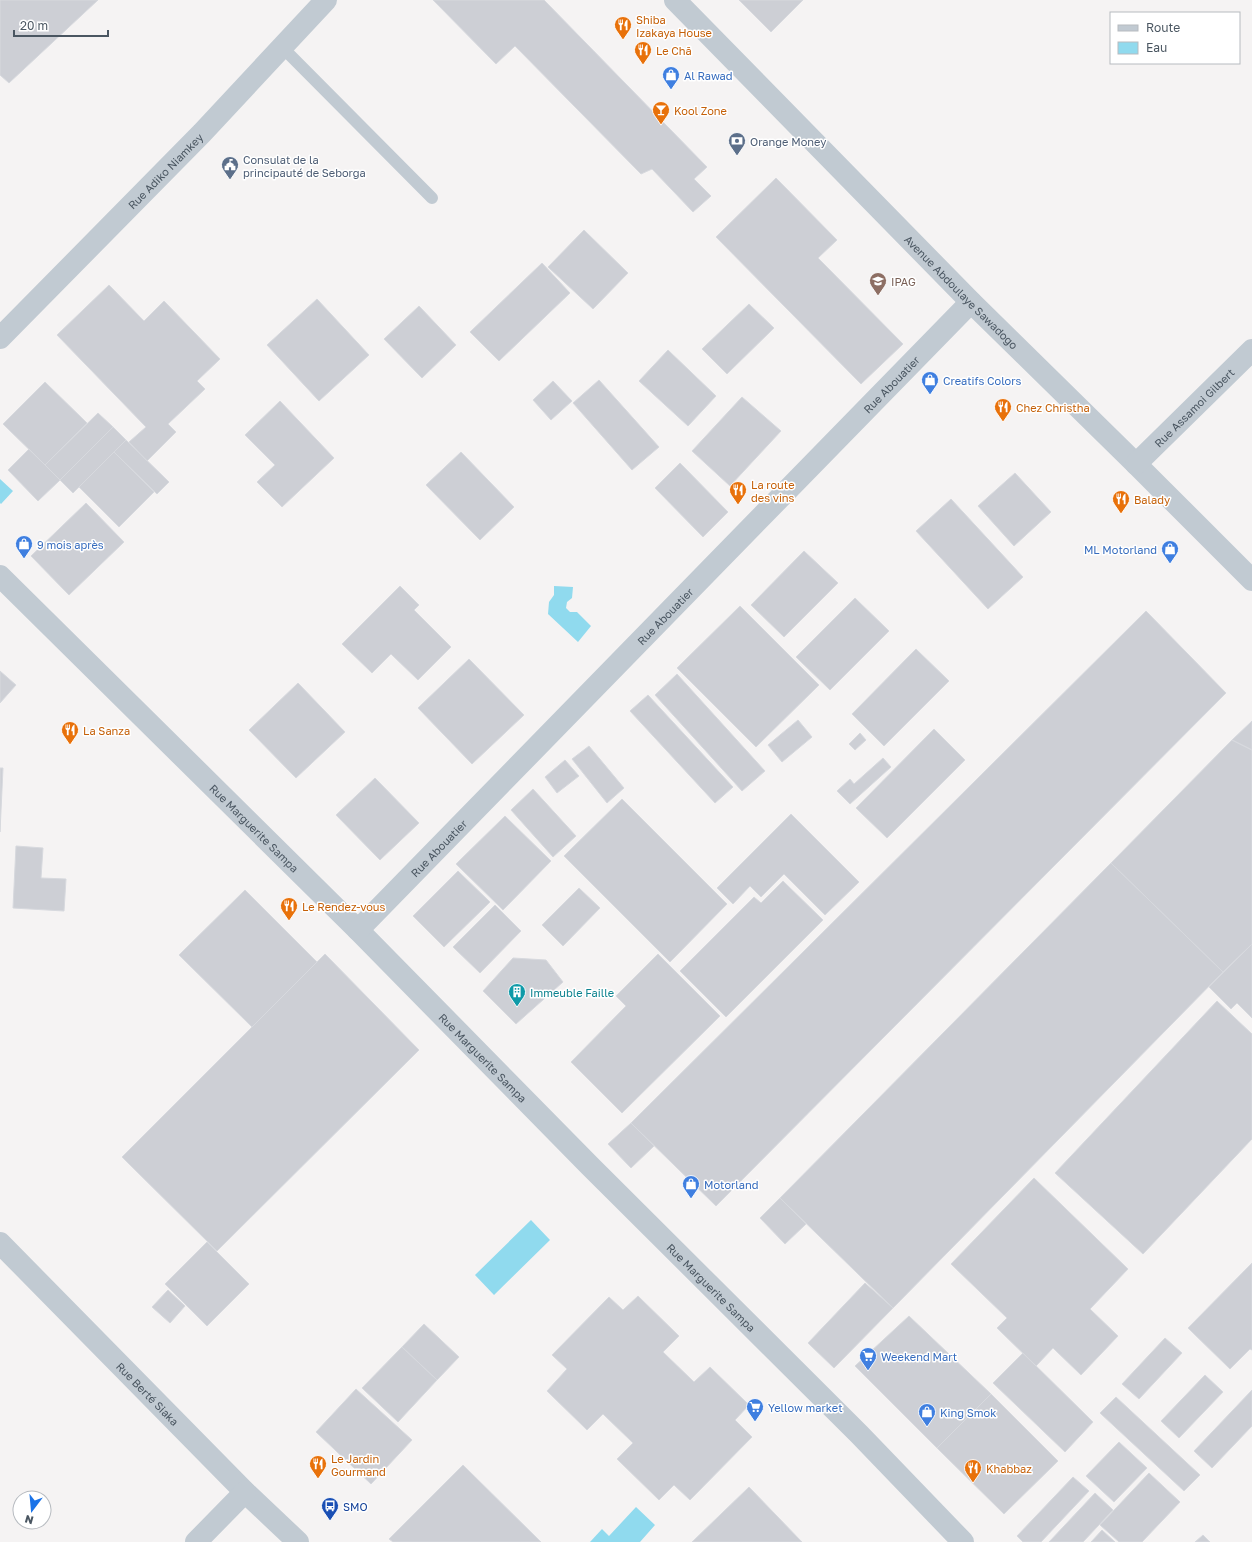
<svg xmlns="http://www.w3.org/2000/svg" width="1252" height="1542" viewBox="0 0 1252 1542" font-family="'Golos Text',sans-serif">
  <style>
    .water { fill: #90daee }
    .building { fill: #cdcfd5; stroke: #d7d9de }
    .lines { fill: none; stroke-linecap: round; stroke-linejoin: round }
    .service { stroke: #c1cad2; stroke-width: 12 }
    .minor { stroke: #c1cad2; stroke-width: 22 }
    .labels { text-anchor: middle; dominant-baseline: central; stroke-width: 3; stroke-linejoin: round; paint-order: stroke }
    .food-label { font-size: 11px; fill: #c56008; stroke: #fff; text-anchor: start }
    .shop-label { font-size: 11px; fill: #366cbe; stroke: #fff; text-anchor: start }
    .service-label { font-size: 11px; fill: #4e5e75; stroke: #fff; text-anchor: start }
    .street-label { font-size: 11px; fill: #4a5661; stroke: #fff }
    .education-label { font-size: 11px; fill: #785e54; stroke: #fff; text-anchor: start }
    .culture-label { font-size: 11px; fill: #0d838f; stroke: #fff; text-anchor: start }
    .transit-label { font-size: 11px; fill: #164399; stroke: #fff; text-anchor: start }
  </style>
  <rect width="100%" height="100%" fill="#f5f3f3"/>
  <!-- water -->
  <path class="water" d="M 0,479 L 13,491 L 1,504 L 0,503 Z
    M 554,586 L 573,587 L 572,598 L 567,602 L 566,608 L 570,612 L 577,612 L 591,626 L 578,642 L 548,614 L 549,602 L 554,595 Z
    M 531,1220 L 550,1240 L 494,1295 L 475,1275 Z
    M 636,1507 L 655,1525 L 640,1542 L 590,1542 L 602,1529 L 609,1536 Z"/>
  <!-- building -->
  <path class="building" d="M 0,0 L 98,0 L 9,83 L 0,75 Z
    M 433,0 L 544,0 L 707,167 L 694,179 L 711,196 L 693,212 L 652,169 L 641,174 L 515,46 L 496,64 Z
    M 739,0 L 803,0 L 771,32 Z
    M 776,178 L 837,240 L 818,258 L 903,344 L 861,384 L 716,237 Z
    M 584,230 L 628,273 L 593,309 L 548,267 Z
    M 542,263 L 570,293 L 499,361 L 470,332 Z
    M 109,285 L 144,321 L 164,301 L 220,359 L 197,381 L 205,389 L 168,424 L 176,432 L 147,461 L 129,442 L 146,427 L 57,335 Z
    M 317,299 L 369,355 L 319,401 L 267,345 Z
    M 749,304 L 774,328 L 727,374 L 702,349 Z
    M 419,306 L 456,345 L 422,378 L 384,339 Z
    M 668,350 L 716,396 L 688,426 L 639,381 Z
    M 599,380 L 659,447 L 632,470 L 573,403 Z
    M 553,381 L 572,401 L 551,420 L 533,400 Z
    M 45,382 L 87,423 L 45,465 L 3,424 Z
    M 742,397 L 781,431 L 730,486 L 692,451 Z
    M 280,401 L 334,458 L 282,507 L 257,482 L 275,465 L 245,435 Z
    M 98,413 L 113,427 L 60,480 L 45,465 Z
    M 113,427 L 126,440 L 73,493 L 60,480 Z
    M 126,440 L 169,482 L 157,494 L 114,452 Z
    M 29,449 L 60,480 L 38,501 L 8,470 Z
    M 114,452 L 154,492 L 119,527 L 79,487 Z
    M 461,452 L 514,507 L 480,540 L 426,485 Z
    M 680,463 L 728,512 L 703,537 L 655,488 Z
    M 1015,473 L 1051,512 L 1014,546 L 978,506 Z
    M 951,499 L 1023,577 L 988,609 L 916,531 Z
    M 86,503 L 124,542 L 69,595 L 31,556 Z
    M 804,551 L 838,583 L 784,637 L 751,605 Z
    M 400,586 L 419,605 L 414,610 L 451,647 L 418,680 L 391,654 L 372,673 L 342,644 Z
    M 855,598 L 889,631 L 830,690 L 796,657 Z
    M 740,606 L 819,685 L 756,747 L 677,668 Z
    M 1146,611 L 1226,693 L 716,1206 L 631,1123 Z
    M 916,649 L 949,681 L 884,746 L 852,714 Z
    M 469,659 L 524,715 L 472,764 L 418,708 Z
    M 0,671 L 16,685 L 0,703 Z
    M 677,674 L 765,771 L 742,791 L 655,695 Z
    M 298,683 L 345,732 L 296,778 L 249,730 Z
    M 648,695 L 733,787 L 715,803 L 630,711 Z
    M 798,720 L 812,737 L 782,762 L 768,745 Z
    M 1252,721 L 1252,750 L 1232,740 Z
    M 934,729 L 965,760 L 887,838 L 856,808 Z
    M 860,733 L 866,740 L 855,750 L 849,744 Z
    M 1232,740 L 1252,750 L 1252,944 L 1223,972 L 1111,863 Z
    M 589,746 L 624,788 L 607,803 L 572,759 Z
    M 883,758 L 891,767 L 850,804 L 837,791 L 850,779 L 854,784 Z
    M 565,760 L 579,776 L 557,793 L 545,777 Z
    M 0,768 L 3,768 L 0,832 Z
    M 375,778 L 419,823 L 380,860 L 336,815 Z
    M 533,789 L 576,836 L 553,857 L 511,810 Z
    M 622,799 L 727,904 L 670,962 L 564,856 Z
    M 791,814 L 859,882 L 825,915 L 784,874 L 761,897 L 750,886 L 733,904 L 717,888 Z
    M 505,816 L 551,861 L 503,910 L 456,864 Z
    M 16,846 L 43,848 L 41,878 L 66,879 L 64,911 L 13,908 Z
    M 1111,863 L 1223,972 L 893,1308 L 780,1198 Z
    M 458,871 L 490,902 L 444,947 L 413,916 Z
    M 783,881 L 823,920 L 726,1017 L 680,971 L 754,897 L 761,903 Z
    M 579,888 L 600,908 L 563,946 L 542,925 Z
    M 245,890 L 317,962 L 252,1027 L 179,955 Z
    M 495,905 L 521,931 L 480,973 L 453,947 Z
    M 1252,944 L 1252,1018 L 1237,1003 L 1231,1009 L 1209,987 Z
    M 325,954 L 419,1050 L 217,1251 L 122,1157 Z
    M 658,954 L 720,1016 L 622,1113 L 571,1062 L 626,1006 L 616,996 Z
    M 513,958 L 546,960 L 563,982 L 516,1024 L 483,991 Z
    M 1217,1001 L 1252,1034 L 1252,1139 L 1143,1254 L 1055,1173 Z
    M 631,1123 L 654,1146 L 631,1168 L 608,1144 Z
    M 1034,1178 L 1128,1269 L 1090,1309 L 1118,1336 L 1081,1375 L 1053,1348 L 1036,1366 L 997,1328 L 1007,1318 L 951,1264 Z
    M 780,1198 L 806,1224 L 785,1244 L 760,1218 Z
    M 207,1242 L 249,1284 L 207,1326 L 165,1284 Z
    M 1252,1263 L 1252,1350 L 1250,1349 L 1230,1369 L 1188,1328 Z
    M 865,1283 L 893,1308 L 834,1368 L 808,1343 Z
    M 168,1290 L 185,1306 L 170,1323 L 152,1307 Z
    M 638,1296 L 679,1336 L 663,1352 L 694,1382 L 710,1367 L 749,1405 L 735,1420 L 752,1437 L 690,1500 L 674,1485 L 659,1500 L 617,1459 L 633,1443 L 603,1414 L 587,1430 L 547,1391 L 567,1369 L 552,1355 L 609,1297 L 623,1310 Z
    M 909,1316 L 991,1394 L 937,1448 L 855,1366 Z
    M 424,1324 L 459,1357 L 437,1380 L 402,1347 Z
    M 1165,1338 L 1182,1353 L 1139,1399 L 1122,1384 Z
    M 402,1347 L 437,1380 L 398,1422 L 362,1388 Z
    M 1023,1353 L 1093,1422 L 1065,1452 L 993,1383 Z
    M 1205,1375 L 1223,1392 L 1179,1438 L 1161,1421 Z
    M 356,1389 L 412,1440 L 371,1484 L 316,1432 Z
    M 1252,1390 L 1252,1426 L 1212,1468 L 1194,1451 Z
    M 991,1394 L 1058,1461 L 1004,1514 L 937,1448 Z
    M 1116,1397 L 1200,1475 L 1184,1491 L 1100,1413 Z
    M 1119,1442 L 1147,1468 L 1114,1502 L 1086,1476 Z
    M 463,1465 L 541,1542 L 393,1542 L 389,1539 Z
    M 1149,1473 L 1180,1502 L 1142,1542 L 1119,1542 L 1100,1525 Z
    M 1073,1477 L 1089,1491 L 1041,1542 L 1023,1542 L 1017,1536 Z
    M 749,1487 L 802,1542 L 692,1542 Z
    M 1095,1493 L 1113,1510 L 1083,1542 L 1049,1542 Z
    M 1102,1530 L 1115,1542 L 1091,1542 Z
    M 1203,1535 L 1210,1542 L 1195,1542 Z"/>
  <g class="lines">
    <!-- service -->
    <path class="service" d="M 282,47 L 432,198"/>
    <!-- minor -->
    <g class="minor">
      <path id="s1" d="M 675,0 L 971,302 L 1136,464 L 1252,580"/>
      <path id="s2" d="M 0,338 L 202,133 L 326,0"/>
      <path id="s3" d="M 1136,464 L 1252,350"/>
      <path id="s4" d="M 0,576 L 358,930 L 590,1166 L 859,1434 L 963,1542"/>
      <path id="s5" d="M 358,930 L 971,302"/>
      <path id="s6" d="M 0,1243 L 245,1492 L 298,1542"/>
      <path d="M 196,1542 L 245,1492"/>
    </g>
  </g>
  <!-- icons -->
  <defs>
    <symbol id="restaurant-pin" viewBox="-11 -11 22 30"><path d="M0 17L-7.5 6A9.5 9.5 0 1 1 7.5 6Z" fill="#e8710a" stroke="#fff"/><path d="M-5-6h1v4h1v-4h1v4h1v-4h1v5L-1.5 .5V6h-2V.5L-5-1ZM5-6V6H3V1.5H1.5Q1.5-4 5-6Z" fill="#fff"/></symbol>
    <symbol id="shop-pin" viewBox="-11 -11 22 30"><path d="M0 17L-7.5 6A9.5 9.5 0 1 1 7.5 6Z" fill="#3f7fe0" stroke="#fff"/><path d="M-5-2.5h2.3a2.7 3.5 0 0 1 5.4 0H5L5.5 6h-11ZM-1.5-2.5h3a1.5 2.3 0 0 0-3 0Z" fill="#fff"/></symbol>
    <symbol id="bar-pin" viewBox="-11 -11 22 30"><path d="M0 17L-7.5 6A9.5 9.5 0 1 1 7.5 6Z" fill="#e8710a" stroke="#fff"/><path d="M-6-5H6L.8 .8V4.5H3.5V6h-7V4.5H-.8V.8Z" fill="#fff"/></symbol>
    <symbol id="bank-pin" viewBox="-11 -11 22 30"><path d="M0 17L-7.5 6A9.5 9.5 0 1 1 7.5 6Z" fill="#5c6f8a" stroke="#fff"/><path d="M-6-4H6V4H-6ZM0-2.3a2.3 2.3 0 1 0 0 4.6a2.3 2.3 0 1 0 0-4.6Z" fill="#fff"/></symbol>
    <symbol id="civic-pin" viewBox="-11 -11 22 30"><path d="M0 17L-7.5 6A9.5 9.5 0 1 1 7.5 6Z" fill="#5c6f8a" stroke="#fff"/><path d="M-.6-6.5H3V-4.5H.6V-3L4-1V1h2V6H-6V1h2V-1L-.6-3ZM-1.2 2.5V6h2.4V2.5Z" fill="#fff"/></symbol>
    <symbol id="university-pin" viewBox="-11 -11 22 30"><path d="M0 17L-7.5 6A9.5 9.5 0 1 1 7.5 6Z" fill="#8d6e63" stroke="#fff"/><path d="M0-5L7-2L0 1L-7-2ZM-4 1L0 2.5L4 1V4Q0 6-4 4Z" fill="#fff"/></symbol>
    <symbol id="building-pin" viewBox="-11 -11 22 30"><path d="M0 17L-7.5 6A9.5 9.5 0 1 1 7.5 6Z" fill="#0f9aa8" stroke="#fff"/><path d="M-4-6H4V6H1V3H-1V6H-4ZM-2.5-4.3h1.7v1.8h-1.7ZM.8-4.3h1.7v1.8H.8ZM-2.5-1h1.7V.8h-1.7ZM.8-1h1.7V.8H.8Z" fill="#fff"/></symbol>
    <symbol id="supermarket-pin" viewBox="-11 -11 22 30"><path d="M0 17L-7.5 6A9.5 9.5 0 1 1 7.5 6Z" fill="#3f7fe0" stroke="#fff"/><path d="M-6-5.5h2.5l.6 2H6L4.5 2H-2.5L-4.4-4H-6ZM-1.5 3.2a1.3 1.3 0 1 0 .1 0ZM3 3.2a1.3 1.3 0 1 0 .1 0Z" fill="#fff"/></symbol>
    <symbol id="bus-pin" viewBox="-11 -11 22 30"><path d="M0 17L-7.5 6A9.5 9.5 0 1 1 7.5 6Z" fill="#1a4fb4" stroke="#fff"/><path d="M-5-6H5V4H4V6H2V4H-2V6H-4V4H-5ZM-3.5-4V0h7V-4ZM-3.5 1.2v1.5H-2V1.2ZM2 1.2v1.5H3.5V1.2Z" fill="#fff"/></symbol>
  </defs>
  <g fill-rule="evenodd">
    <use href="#restaurant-pin" x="613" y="15" width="20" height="27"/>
    <use href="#restaurant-pin" x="633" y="40" width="20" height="27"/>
    <use href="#shop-pin" x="661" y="65" width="20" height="27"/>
    <use href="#bar-pin" x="651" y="100" width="20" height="27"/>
    <use href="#bank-pin" x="727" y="131" width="20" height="27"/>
    <use href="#civic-pin" x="220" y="155" width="20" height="27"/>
    <use href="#university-pin" x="868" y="271" width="20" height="27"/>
    <use href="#shop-pin" x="920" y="370" width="20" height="27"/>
    <use href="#restaurant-pin" x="993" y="397" width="20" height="27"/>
    <use href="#restaurant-pin" x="728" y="480" width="20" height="27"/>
    <use href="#restaurant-pin" x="1111" y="489" width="20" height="27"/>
    <use href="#shop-pin" x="14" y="534" width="20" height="27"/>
    <use href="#shop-pin" x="1160" y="539" width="20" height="27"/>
    <use href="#restaurant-pin" x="60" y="720" width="20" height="27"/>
    <use href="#restaurant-pin" x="279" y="896" width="20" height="27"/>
    <use href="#building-pin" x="507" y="982" width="20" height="27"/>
    <use href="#shop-pin" x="681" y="1174" width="20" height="27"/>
    <use href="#supermarket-pin" x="858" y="1346" width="20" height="27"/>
    <use href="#supermarket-pin" x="745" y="1397" width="20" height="27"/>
    <use href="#shop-pin" x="917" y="1402" width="20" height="27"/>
    <use href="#restaurant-pin" x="308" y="1454" width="20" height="27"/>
    <use href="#restaurant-pin" x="963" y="1458" width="20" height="27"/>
    <use href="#bus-pin" x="320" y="1496" width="20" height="27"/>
  </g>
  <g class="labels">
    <!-- food labels -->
    <g class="food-label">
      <text x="636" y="19">Shiba<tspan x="636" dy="13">Izakaya House</tspan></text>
      <text x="656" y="50">Le Chā</text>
      <text x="674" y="110">Kool Zone</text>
      <text x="1016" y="407">Chez Christha</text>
      <text x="751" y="484">La route<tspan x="751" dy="13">des vins</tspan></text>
      <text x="1134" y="499">Balady</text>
      <text x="83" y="730">La Sanza</text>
      <text x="302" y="906">Le Rendez-vous</text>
      <text x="331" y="1458">Le Jardin<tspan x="331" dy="13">Gourmand</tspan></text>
      <text x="986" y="1468">Khabbaz</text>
    </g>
    <!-- shop labels -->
    <g class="shop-label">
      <text x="684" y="75">Al Rawad</text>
      <text x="943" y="380">Creatifs Colors</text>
      <text x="37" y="544">9 mois après</text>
      <text x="1157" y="549" text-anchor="end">ML Motorland</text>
      <text x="704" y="1184">Motorland</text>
      <text x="881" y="1356">Weekend Mart</text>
      <text x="768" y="1407">Yellow market</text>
      <text x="940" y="1412">King Smok</text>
    </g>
    <!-- service labels -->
    <g class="service-label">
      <text x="750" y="141">Orange Money</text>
      <text x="243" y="159">Consulat de la<tspan x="243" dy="13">principauté de Seborga</tspan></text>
    </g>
    <!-- street labels -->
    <g class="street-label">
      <text stroke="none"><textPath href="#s2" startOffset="235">Rue Adiko Niamkey</textPath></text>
      <text stroke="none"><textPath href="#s1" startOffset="409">Avenue Abdoulaye Sawadogo</textPath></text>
      <text stroke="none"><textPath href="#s5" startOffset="763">Rue Abouatier</textPath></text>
      <text stroke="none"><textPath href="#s3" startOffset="81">Rue Assamoi Gilbert</textPath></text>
      <text stroke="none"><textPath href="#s5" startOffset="439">Rue Abouatier</textPath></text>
      <text stroke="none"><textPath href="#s4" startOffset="358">Rue Marguerite Sampa</textPath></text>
      <text stroke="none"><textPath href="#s5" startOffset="115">Rue Abouatier</textPath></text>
      <text stroke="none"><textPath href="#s4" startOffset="682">Rue Marguerite Sampa</textPath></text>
      <text stroke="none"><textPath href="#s4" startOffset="1006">Rue Marguerite Sampa</textPath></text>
      <text stroke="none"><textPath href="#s6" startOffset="211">Rue Berté Siaka</textPath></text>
    </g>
    <!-- education labels -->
    <g class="education-label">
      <text x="891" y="281">IPAG</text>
    </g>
    <!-- culture labels -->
    <g class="culture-label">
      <text x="530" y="992">Immeuble Faille</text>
    </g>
    <!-- transit labels -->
    <g class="transit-label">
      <text x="343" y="1506">SMO</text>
    </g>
  </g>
  <!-- legend -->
  <rect x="1110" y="12" width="130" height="52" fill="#ffffff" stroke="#b7bbc0"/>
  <rect x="1118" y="25" width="20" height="6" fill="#c1cad2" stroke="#b7bbc0"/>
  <text x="1146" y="32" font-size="12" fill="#4a5661">Route</text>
  <rect x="1118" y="42" width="20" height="12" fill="#90daee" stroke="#b7bbc0"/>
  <text x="1146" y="52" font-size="12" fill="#4a5661">Eau</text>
  <!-- north arrow -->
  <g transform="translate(32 1510) rotate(196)"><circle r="19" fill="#ffffff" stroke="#b7bbc0"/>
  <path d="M0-3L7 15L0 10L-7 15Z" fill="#1a73e8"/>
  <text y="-6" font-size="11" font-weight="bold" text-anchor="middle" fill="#4a5661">N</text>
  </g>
  <!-- scale -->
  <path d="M14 30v6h94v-6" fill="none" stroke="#4a5661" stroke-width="2"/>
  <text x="20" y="30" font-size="12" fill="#4a5661" stroke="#ffffff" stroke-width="3" paint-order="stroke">20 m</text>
</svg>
